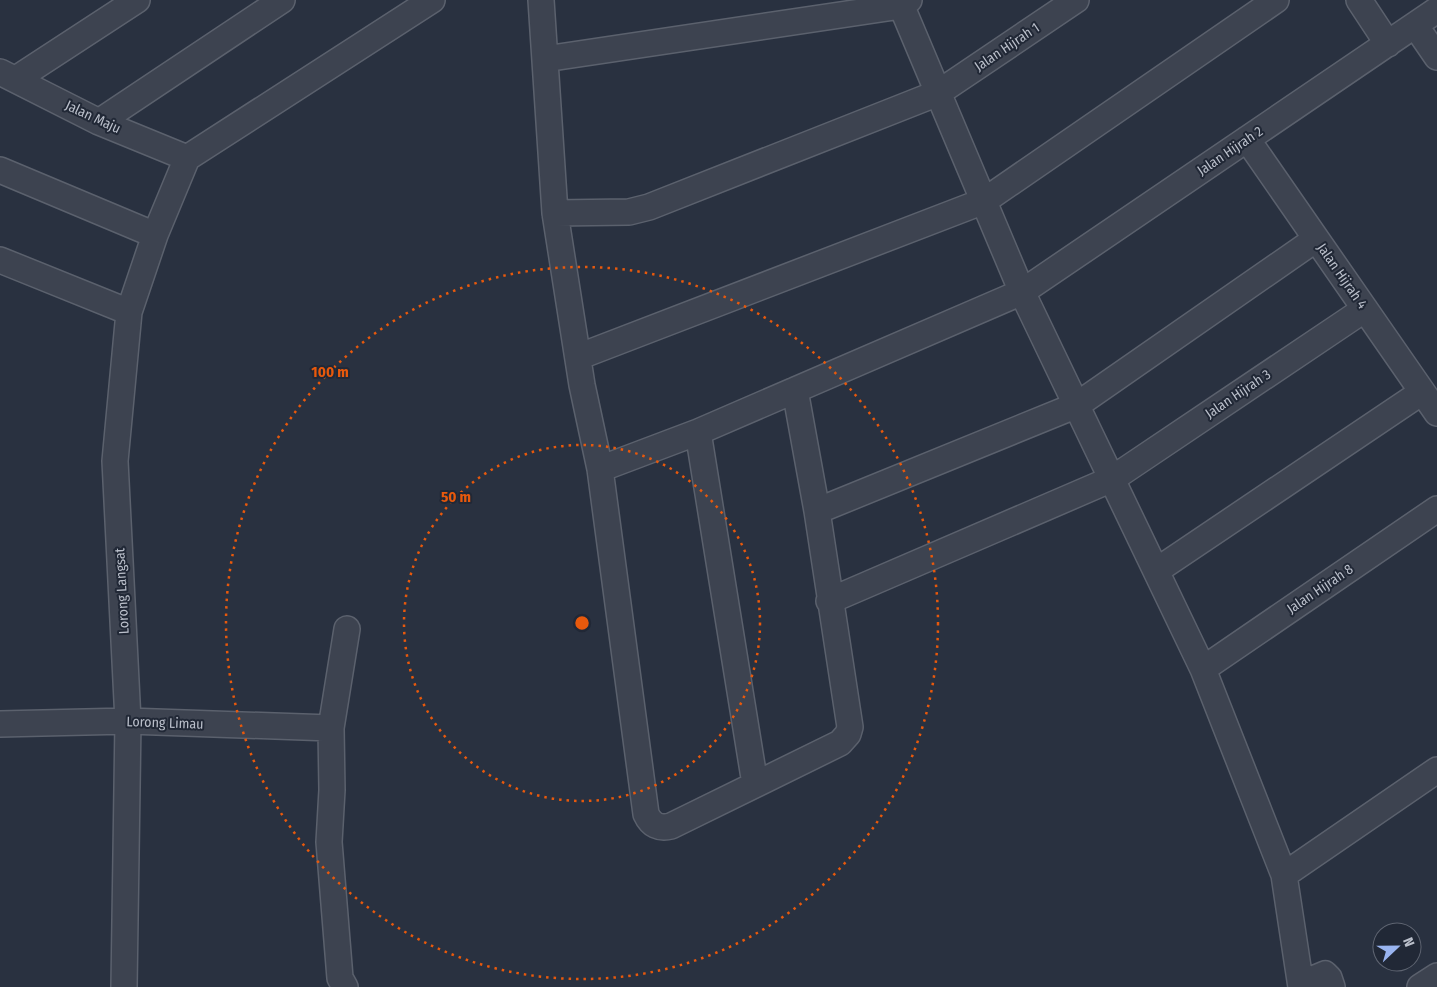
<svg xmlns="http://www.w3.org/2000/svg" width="1437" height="987" viewBox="0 0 1437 987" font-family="'Fira Sans Condensed',sans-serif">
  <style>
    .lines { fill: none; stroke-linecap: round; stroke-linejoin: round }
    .minor-casing { stroke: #5b616d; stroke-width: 28 }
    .minor { stroke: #3d4350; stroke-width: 25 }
    .ring { fill: none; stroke: #e8590c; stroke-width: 2.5; stroke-dasharray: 2.5 5 }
    .labels { text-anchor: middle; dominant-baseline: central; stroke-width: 4; stroke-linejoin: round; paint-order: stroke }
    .street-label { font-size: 14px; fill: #babfca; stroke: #212836 }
    .centre { fill: #e8590c; stroke: #212836; stroke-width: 2.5 }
    .ring-label { font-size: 15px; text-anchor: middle; font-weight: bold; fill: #e8590c; stroke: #212836; stroke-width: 4; stroke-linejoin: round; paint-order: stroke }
  </style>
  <rect width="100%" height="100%" fill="#293140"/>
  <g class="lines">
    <defs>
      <path id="minor" d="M 541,0 L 555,213 L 582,385 L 600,469 L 646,814 C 651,825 659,829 671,826 L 840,743 L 848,734 L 850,727 L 817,511 L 795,390
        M 899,0 L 1022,292 L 1203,669 L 1284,875 L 1301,987
        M 1359,0 L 1388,44
        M 1415,25 L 1437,57
        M 545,59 L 901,6 L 909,0
        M 0,72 L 99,122 L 187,158
        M 16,79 L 137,0
        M 99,122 L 282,0
        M 1247,139 L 1437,413
        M 0,170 L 155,235
        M 555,213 L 629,212 L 649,207 L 938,93 L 1076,0
        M 0,260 L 129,312
        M 578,357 L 984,201 L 1276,0
        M 698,432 L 755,784
        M 600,469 L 698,432 L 1022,292 L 1437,10
        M 817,511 L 1077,405 L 1316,239
        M 1156,571 L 1422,392
        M 829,601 L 1112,479 L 1365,309
        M 1203,669 L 1437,509
        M 0,724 L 128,721 L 331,728
        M 1284,875 L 1437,770
        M 1301,984 L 1325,974 L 1329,978 L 1332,987
        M 124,987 L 128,721 L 115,461 L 129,312 L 155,235 L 187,158 L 432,0
        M 345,987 L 340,978 L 329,842 L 332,790 L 331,728 L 347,629
        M 1420,987 L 1437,976"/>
    </defs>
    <!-- minor casing -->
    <use href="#minor" class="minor-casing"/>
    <!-- minor -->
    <use href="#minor" class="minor"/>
  </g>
  <!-- distance rings -->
  <g class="ring">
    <circle cx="582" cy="623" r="178"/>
    <circle cx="582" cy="623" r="356"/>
  </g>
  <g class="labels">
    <!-- street labels -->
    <g class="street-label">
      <text transform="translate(1007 47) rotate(-34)">Jalan Hijrah 1</text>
      <text transform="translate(93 117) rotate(25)">Jalan Maju</text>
      <text transform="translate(1230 151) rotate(-34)">Jalan Hijrah 2</text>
      <text transform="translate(1342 276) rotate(55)">Jalan Hijrah 4</text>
      <text transform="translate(1238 394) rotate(-34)">Jalan Hijrah 3</text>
      <text transform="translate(1320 589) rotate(-34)">Jalan Hijrah 8</text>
      <text transform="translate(122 591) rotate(-93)">Lorong Langsat</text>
      <text transform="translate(165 723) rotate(2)">Lorong Limau</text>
    </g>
  </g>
  <circle cx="582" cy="623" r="8" class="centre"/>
  <g class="ring-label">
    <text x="330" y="377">100 m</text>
    <text x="456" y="502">50 m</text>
  </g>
  <!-- north arrow -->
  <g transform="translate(1397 947) rotate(68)"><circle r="24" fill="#212836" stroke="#5e6471"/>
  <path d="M0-4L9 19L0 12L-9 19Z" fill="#99b4f0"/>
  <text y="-8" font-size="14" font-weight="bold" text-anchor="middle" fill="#babfca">N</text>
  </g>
</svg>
